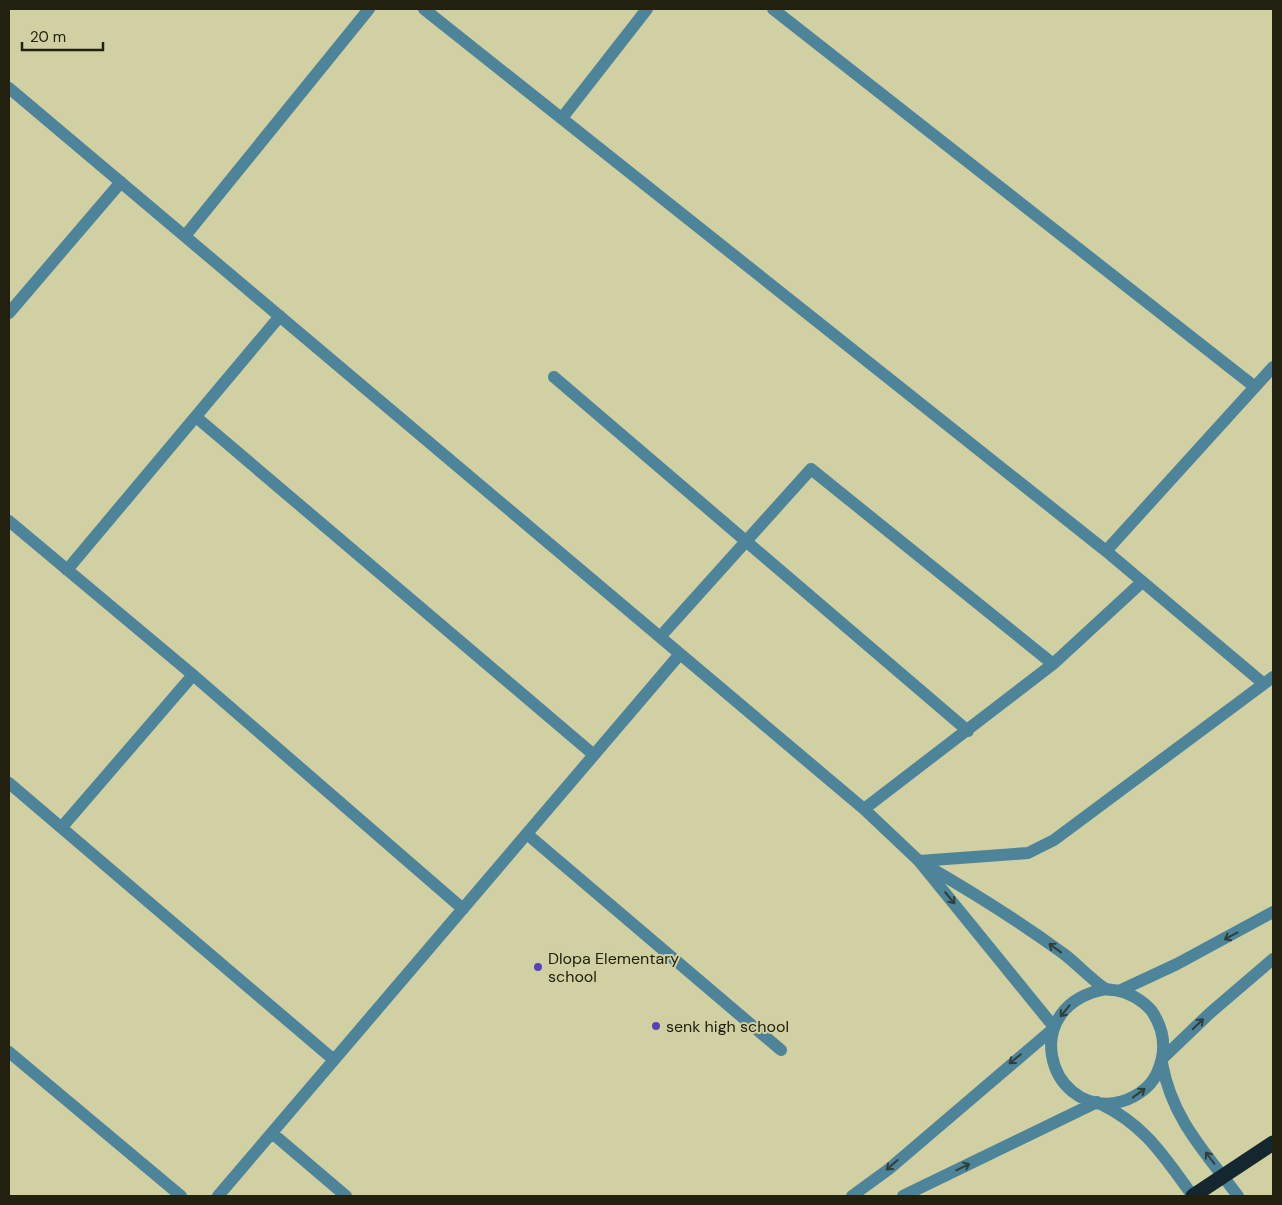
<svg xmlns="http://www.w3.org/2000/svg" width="1282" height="1205" viewBox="0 0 1282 1205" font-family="'DM Sans',sans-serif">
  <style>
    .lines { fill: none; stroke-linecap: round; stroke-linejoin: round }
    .minor { stroke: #4e8499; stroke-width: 12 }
    .highway { stroke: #14272f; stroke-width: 15 }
    .oneway { stroke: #2f3f39 }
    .poi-dot { fill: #5842ba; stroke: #d1d0a2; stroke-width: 2 }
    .labels { text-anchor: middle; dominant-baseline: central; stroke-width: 4; stroke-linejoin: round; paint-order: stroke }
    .poi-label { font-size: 16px; fill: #222110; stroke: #d1d0a2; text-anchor: start }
  </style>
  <rect width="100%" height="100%" fill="#d1d0a2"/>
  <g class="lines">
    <!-- minor -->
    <path class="minor" d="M 424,9 L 1106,551 L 1264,684
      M 773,9 L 1255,387
      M 9,88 L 864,809 L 919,861 L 1054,1027
      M 562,118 L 647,9
      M 185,236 L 369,9
      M 9,313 L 121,182
      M 554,377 L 968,731
      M 196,417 L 594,755
      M 9,521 L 193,675 L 463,909
      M 1106,551 L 1273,367
      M 67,570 L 280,316
      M 660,637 L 811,469 L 1053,664
      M 9,783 L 334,1060
      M 864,809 L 1053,664 L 1142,582
      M 62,827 L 193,675
      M 527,834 L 781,1050
      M 919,861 L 1028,853 L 1054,840 L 1273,677
      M 927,866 C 974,893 1020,922 1064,954 C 1078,965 1090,978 1104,988 C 1109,991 1114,989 1119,991 C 1130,993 1143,1001 1151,1010 C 1165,1030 1167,1051 1157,1073 C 1150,1089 1132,1100 1115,1103 C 1047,1113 1018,1005 1106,989
      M 1119,991 L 1177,964 L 1273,912
      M 9,1052 L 181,1196
      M 1163,1058 L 1210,1013 L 1273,959
      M 1162,1063 C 1172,1119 1205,1152 1238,1196
      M 1101,1104 C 1146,1126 1164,1157 1193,1196
      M 272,1133 L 346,1196
      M 218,1196 L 680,654
      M 852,1196 L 889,1169 L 1053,1029
      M 903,1196 L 1097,1102"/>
    <!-- highway -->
    <path class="highway" d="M 1193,1196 L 1273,1143"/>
  </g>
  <!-- one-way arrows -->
  <defs><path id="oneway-shaft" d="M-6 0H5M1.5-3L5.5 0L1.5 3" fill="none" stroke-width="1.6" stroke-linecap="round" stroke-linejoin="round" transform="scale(1.25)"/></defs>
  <g class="oneway">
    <use href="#oneway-shaft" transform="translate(950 898) rotate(50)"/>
    <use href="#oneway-shaft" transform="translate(1231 936) rotate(152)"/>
    <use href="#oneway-shaft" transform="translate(1055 948) rotate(-144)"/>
    <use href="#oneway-shaft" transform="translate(1065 1011) rotate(129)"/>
    <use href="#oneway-shaft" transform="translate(1198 1024) rotate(-44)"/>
    <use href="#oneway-shaft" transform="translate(1015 1059) rotate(141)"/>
    <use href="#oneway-shaft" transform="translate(1139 1093) rotate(-36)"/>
    <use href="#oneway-shaft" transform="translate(1210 1158) rotate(-127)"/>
    <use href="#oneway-shaft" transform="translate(892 1165) rotate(139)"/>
    <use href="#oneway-shaft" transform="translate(963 1167) rotate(-26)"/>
  </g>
  <!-- markers -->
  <g class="poi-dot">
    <circle cx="538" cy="967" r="5"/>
    <circle cx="656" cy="1026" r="5"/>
  </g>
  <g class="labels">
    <!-- poi labels -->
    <g class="poi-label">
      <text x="548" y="958">Dlopa Elementary<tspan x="548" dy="18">school</tspan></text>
      <text x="666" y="1026">senk high school</text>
    </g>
  </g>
  <!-- border -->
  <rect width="1282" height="1205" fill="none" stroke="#222110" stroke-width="20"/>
  <!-- scale -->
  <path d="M22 42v8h81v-8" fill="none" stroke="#222110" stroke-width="2.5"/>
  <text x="30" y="42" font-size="15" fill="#222110" stroke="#d1d0a2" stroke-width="4" paint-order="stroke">20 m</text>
</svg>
